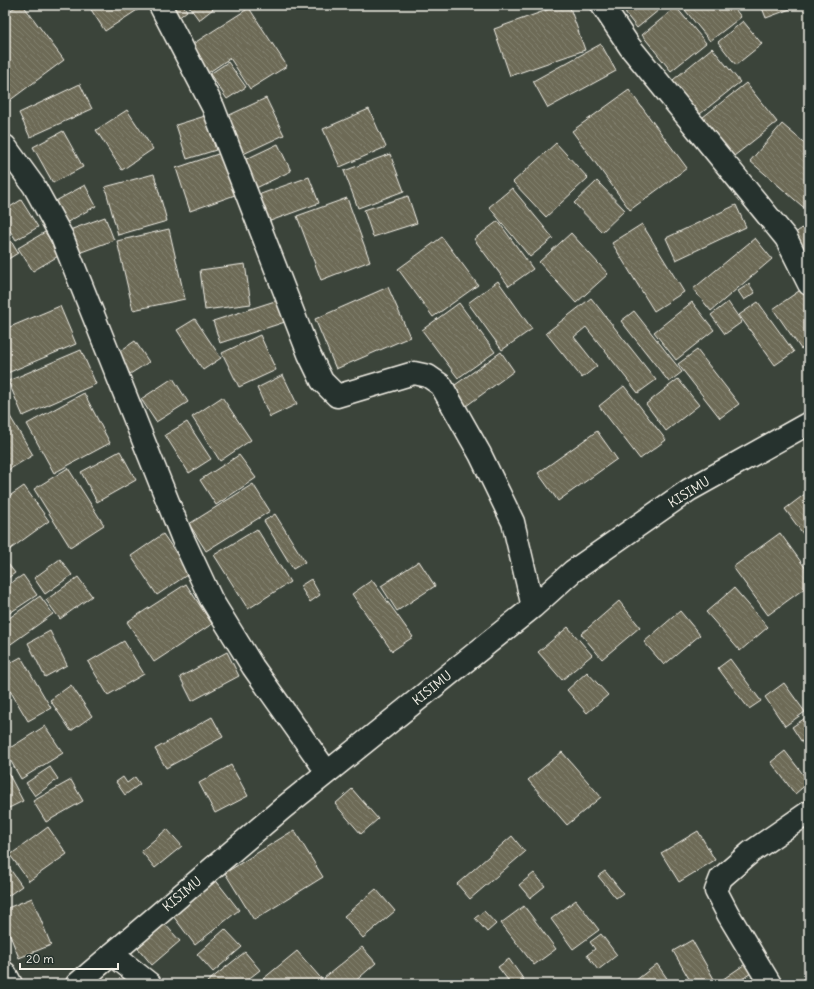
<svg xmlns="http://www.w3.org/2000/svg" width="814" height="989" viewBox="0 0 814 989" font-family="Delius,sans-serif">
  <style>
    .building { fill: url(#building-back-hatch); stroke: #f4f1e8 }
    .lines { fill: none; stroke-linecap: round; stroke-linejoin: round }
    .minor-casing { stroke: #f4f1e8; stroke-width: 25 }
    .minor { stroke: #26332d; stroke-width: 22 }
    .labels { text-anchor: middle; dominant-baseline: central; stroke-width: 3.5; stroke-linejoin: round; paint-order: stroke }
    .street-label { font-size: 13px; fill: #f4f1e8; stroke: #26332d }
  </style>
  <defs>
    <pattern id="building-back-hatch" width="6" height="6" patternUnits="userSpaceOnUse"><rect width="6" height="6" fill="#6d6b57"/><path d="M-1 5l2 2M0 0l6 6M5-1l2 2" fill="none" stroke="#82816f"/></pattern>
  </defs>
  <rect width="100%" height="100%" fill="#3b443a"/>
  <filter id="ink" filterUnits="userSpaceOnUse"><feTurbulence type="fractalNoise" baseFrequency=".025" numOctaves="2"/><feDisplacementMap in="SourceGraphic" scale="8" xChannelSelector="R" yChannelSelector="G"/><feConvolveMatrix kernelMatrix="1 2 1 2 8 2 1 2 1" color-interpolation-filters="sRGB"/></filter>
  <g filter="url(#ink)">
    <!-- building -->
    <path class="building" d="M 18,5 L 23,5 L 64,60 L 5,104 L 5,14 Z
      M 88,5 L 145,5 L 105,31 Z
      M 167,5 L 183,5 L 187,11 L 177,19 Z
      M 188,5 L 210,5 L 213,9 L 199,20 Z
      M 561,5 L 569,5 L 585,50 L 510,76 L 494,29 Z
      M 615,5 L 623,5 L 618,9 Z
      M 635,5 L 665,5 L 637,28 L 625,13 Z
      M 681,5 L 732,5 L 741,17 L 710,41 Z
      M 761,5 L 801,5 L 766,18 Z
      M 676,7 L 706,43 L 671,71 L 642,35 Z
      M 249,8 L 287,66 L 250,89 L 230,58 L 205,75 L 188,47 Z
      M 743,21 L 762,44 L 736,65 L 718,42 Z
      M 601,44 L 616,71 L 548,108 L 533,81 Z
      M 712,48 L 740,82 L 695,118 L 668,84 Z
      M 228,62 L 246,87 L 227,99 L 210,74 Z
      M 746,83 L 777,122 L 729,160 L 698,121 Z
      M 80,84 L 92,109 L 30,137 L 19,113 Z
      M 629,90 L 687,168 L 630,210 L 572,131 Z
      M 266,98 L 284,135 L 239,156 L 221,119 Z
      M 369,109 L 386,147 L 340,167 L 323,129 Z
      M 127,110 L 153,149 L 122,170 L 96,130 Z
      M 205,116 L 216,150 L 187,159 L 176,125 Z
      M 782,124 L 809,147 L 809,212 L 750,161 Z
      M 63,131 L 83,167 L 53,183 L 33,147 Z
      M 556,143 L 588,178 L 546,217 L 513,182 Z
      M 278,144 L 291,171 L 252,190 L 238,163 Z
      M 221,153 L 235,195 L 190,211 L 176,168 Z
      M 390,154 L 404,191 L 358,208 L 344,171 Z
      M 154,174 L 167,221 L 118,235 L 105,187 Z
      M 309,177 L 319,203 L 265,223 L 255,196 Z
      M 597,181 L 625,210 L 602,232 L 574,203 Z
      M 85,185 L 96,206 L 64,224 L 52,203 Z
      M 512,188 L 553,238 L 530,257 L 489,207 Z
      M 408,196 L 417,223 L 373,237 L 364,210 Z
      M 347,198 L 370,261 L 321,280 L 297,216 Z
      M 21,200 L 38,227 L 16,240 L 5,223 L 5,210 Z
      M 736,205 L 746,227 L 676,260 L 666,238 Z
      M 105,217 L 114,240 L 76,254 L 67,231 Z
      M 498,221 L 533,269 L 509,286 L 474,239 Z
      M 809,223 L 809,254 L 794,234 Z
      M 642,224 L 684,292 L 654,311 L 612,243 Z
      M 169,229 L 185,299 L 133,310 L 117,241 Z
      M 5,231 L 18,253 L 5,261 Z
      M 45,232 L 60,255 L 33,271 L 18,248 Z
      M 571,233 L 608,274 L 576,303 L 539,262 Z
      M 442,237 L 478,285 L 433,317 L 398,269 Z
      M 755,238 L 772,259 L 711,311 L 693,289 Z
      M 245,264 L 251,304 L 205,310 L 200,270 Z
      M 498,281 L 532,329 L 502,350 L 468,303 Z
      M 749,284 L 755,293 L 744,300 L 738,291 Z
      M 809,284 L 809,344 L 801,349 L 773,309 Z
      M 388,287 L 410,337 L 336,369 L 315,319 Z
      M 591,298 L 656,380 L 638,393 L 586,327 L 574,337 L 597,366 L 582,378 L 546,333 Z
      M 278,300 L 285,322 L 220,343 L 213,321 Z
      M 692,302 L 714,330 L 676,360 L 654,332 Z
      M 728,302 L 742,322 L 725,334 L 711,315 Z
      M 758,302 L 794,352 L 775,365 L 739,315 Z
      M 459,303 L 495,352 L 458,378 L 422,330 Z
      M 60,306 L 76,344 L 5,374 L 5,329 Z
      M 634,311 L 682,372 L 669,382 L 621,321 Z
      M 195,319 L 221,358 L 203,370 L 177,330 Z
      M 260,335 L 276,370 L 239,387 L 222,353 Z
      M 135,341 L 149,362 L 130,374 L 117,353 Z
      M 81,350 L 96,384 L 23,416 L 8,381 Z
      M 697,350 L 739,404 L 720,418 L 678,364 Z
      M 501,352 L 514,371 L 462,409 L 448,390 Z
      M 283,375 L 297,404 L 270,417 L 257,388 Z
      M 173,378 L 188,402 L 156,422 L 141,399 Z
      M 678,379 L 699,405 L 666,431 L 646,404 Z
      M 624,386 L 666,440 L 640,459 L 599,406 Z
      M 84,393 L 110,443 L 54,473 L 27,424 Z
      M 222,397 L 251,440 L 220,461 L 192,417 Z
      M 5,408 L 33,455 L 5,472 Z
      M 187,422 L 211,459 L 189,473 L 165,435 Z
      M 597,431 L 617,459 L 558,501 L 538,473 Z
      M 120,451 L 136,480 L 97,502 L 81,472 Z
      M 239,455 L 256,478 L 216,505 L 200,480 Z
      M 68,468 L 104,525 L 70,547 L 34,489 Z
      M 253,484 L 270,511 L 206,551 L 189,524 Z
      M 24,486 L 49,521 L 5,553 L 5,499 Z
      M 809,491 L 809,542 L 785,509 Z
      M 275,514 L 305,562 L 293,569 L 264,521 Z
      M 257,529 L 290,582 L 248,609 L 214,555 Z
      M 780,533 L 809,573 L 809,585 L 768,615 L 733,567 Z
      M 163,534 L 190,573 L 157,595 L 131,556 Z
      M 60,559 L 72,575 L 45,594 L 34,578 Z
      M 5,560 L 15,573 L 5,580 Z
      M 419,561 L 435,586 L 397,611 L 381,586 Z
      M 23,575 L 37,595 L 5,616 L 5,587 Z
      M 78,577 L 92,596 L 60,619 L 46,600 Z
      M 311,579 L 320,595 L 310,602 L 300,586 Z
      M 372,580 L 413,637 L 392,651 L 352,594 Z
      M 186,584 L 212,624 L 154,662 L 127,622 Z
      M 734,588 L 768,627 L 740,651 L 706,612 Z
      M 40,596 L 53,614 L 8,646 L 5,642 L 5,621 Z
      M 619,601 L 640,627 L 602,659 L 581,634 Z
      M 680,611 L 700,635 L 664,665 L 644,642 Z
      M 568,627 L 592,655 L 562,680 L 538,652 Z
      M 50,631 L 67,665 L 45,677 L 28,643 Z
      M 124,641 L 144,674 L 108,695 L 88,662 Z
      M 227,652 L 239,676 L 192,701 L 180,677 Z
      M 21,657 L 51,708 L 28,721 L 5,682 L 5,666 Z
      M 730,659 L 761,701 L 749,709 L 718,668 Z
      M 587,672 L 608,695 L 587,713 L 567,690 Z
      M 784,683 L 805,712 L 785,726 L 765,697 Z
      M 71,685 L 92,716 L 71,731 L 50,700 Z
      M 808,716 L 809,718 L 809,753 L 792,727 Z
      M 212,717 L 223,737 L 166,768 L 155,749 Z
      M 45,726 L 63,753 L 21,779 L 5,751 Z
      M 785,751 L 809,782 L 795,794 L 771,762 Z
      M 562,752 L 601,797 L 567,825 L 528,780 Z
      M 231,765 L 248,796 L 215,813 L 199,783 Z
      M 5,767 L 23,801 L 5,810 Z
      M 50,767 L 58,779 L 35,796 L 26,783 Z
      M 123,777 L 127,783 L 135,777 L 140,784 L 125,795 L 116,782 Z
      M 71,780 L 83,801 L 46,822 L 33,801 Z
      M 352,789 L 378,819 L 361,834 L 335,804 Z
      M 48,827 L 67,854 L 29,881 L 10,855 Z
      M 167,829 L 182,846 L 155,868 L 141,851 Z
      M 294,830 L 323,877 L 254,920 L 225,873 Z
      M 698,831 L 715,860 L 679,882 L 661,853 Z
      M 5,836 L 10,842 L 5,846 Z
      M 512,836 L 525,852 L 470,899 L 457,884 Z
      M 5,862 L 22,886 L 5,898 Z
      M 605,871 L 623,893 L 616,898 L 598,876 Z
      M 534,873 L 545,886 L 530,898 L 519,885 Z
      M 214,878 L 239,910 L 195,945 L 170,912 Z
      M 376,889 L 395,911 L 363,938 L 344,916 Z
      M 32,898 L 51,945 L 19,958 L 5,923 L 5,909 Z
      M 576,900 L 599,930 L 573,949 L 551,919 Z
      M 524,906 L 556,949 L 534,965 L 501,923 Z
      M 484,911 L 496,924 L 487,932 L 475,918 Z
      M 164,923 L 180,941 L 152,965 L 137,947 Z
      M 225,929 L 242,947 L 213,972 L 197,954 Z
      M 601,934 L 617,955 L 598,970 L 587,955 L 595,949 L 590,942 Z
      M 692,940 L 714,979 L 706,984 L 692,984 L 673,951 Z
      M 362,947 L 376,963 L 352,984 L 329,984 L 324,978 Z
      M 297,951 L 326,984 L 267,984 L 263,979 Z
      M 245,952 L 260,970 L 242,984 L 208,984 L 207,982 Z
      M 509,959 L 524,980 L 518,984 L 511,984 L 498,967 Z
      M 751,960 L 757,969 L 735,984 L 716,984 Z
      M 657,964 L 671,984 L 631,984 Z
      M 752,980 L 755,984 L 746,984 Z"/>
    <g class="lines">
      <defs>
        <path id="minor" d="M 160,5 L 213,107 L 309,354 L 322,381 L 337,396 L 414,373 L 428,376 L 441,385 L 480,454 L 513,522 L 533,607
          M 602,5 L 630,47 L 786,238 L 809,284
          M 5,146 L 34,186 L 62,237 L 182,537 L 211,599 L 253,667 L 327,772
          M 112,954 L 150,984
          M 5,973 L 11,984
          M 77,984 L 283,808 L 533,607 L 573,571 L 689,490 L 809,423
          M 770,984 L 728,914 L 716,891 L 721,878 L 751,852 L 809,812"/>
      </defs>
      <!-- minor casing -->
      <use href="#minor" class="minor-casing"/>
      <!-- minor -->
      <use href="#minor" class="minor"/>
    </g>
  </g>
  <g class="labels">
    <!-- street labels -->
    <g class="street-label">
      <text transform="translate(689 492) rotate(-32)">KISIMU</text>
      <text transform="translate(432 688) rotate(-39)">KISIMU</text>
      <text transform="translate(182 894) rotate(-40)">KISIMU</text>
    </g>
  </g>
  <!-- margin -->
  <rect width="814" height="989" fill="none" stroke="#26332d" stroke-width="20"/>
  <rect x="10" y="10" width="794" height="969" fill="none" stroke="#f4f1e8" stroke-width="1.5" filter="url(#ink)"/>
  <!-- scale -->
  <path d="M20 963v6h98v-6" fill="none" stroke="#f4f1e8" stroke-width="2"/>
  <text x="26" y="963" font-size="12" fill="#f4f1e8" stroke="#26332d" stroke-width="3" paint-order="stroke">20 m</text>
</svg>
